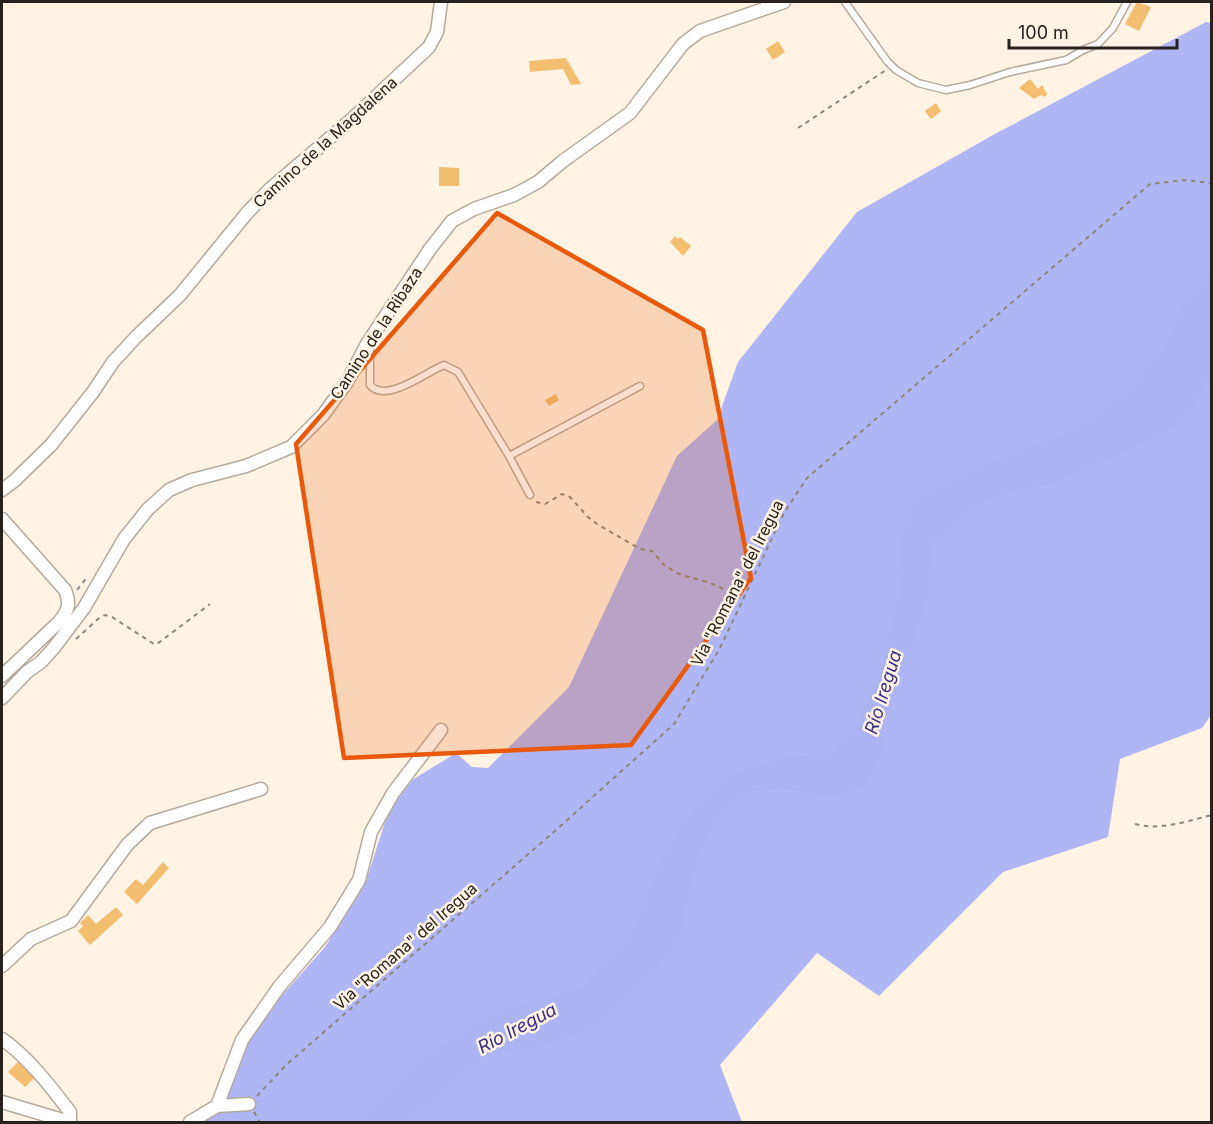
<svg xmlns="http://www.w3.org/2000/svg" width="1213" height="1124" viewBox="0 0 1213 1124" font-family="Inter,sans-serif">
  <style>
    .forest { fill: #b0b5f6 }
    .water { fill: #aeb3f3 }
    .building { fill: #f4be70 }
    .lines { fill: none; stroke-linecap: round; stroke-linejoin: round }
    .lane-casing { stroke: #b5aa9c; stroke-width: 9 }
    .street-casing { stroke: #b5aa9c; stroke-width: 15 }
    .path { stroke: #8e867b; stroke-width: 2; stroke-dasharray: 4.5 4.5; stroke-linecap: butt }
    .lane { stroke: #fff; stroke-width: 6 }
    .street { stroke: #fff; stroke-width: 12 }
    .marked { fill: #e8590c; fill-opacity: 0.2; stroke: #e8590c; stroke-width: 4.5; stroke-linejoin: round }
    .labels { text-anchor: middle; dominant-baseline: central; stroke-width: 5; stroke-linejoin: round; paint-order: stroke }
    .street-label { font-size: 16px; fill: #27221d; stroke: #fff3e3 }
    .water-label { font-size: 18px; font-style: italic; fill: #352d88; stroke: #fff3e3 }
  </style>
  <rect width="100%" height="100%" fill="#fff3e3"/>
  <!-- forest -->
  <path class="forest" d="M 1206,22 L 1211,23 L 1211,715 L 1202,728 L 1120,759 L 1108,837 L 1003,872 L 879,996 L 817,953 L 720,1065 L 742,1122 L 193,1122 L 213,1112 L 249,1039 L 276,1002 L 325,947 L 365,884 L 386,819 L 397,800 L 412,780 L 456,753 L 472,767 L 488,768 L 569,687 L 677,456 L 717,420 L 738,362 L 857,212 L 993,135 Z"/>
  <!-- water -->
  <path class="water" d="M 1211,277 L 1211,373 L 1187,419 L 1147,442 L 1053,483 L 990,498 L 963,517 L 931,544 L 929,595 L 885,721 L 882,752 L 864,786 L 830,797 L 783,788 L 751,791 L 726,810 L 701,849 L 689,892 L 679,940 L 643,985 L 591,1030 L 536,1048 L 491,1053 L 407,1122 L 357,1122 L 432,1051 L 498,1011 L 554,996 L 583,986 L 632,933 L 659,863 L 680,827 L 725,776 L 792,755 L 827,759 L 861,717 L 882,662 L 899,595 L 902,531 L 915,500 L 980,466 L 1069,432 L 1119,398 L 1159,356 L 1188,295 Z"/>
  <!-- building -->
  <path class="building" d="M 1137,2 L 1151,7 L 1139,31 L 1125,24 Z
    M 778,41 L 785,52 L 773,60 L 766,49 Z
    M 566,58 L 581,84 L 571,85 L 563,69 L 530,72 L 529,61 Z
    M 1030,79 L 1038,89 L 1042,85 L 1047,94 L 1045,97 L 1041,95 L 1034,99 L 1019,88 Z
    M 936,103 L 941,111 L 931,119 L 925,111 Z
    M 439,167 L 459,168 L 459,186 L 439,186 Z
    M 675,236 L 678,239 L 680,237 L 691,246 L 683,256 L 670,242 Z
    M 556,394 L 559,400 L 549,406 L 545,400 Z
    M 163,862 L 169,868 L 137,904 L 124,892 L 136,879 L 143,885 Z
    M 116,907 L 123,915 L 90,945 L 78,931 L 83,926 L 80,923 L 88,915 L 96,924 Z
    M 21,1059 L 37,1075 L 25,1087 L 8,1072 Z"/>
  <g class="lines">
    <defs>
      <path id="lane" d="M 845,2 L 887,61 L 896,70 L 918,83 L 946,90 L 970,85 L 1010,72 L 1066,60 L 1083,50 L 1098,44 L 1113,28 L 1127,2
        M 370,343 L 370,385 C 386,404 426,372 444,365 L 458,372 L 509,456 L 640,386
        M 509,456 L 530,495"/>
      <path id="street" d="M 2,490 L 14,481 L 51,445 L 93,392 L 113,362 L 136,337 L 180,295 L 247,213 L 270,189 L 351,120 L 429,47 L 437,32 L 441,2
        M 2,519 L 65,590 C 71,604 68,611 59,622 L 2,676
        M 2,698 L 27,672 L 41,662 L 53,649 L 84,608 L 124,539 L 148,509 L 169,490 L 192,480 L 246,466 L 291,447 L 323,415 L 347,382 L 367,344 L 430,249 L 452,221 L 474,209 L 514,195 L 538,182 L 563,161 L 630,113 L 683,44 L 700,31 L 784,2
        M 2,966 L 31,939 L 71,921 L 127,845 L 150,823 L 261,789
        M 2,1039 C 29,1058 50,1086 70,1112 L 70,1122
        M 2,1102 L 69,1122
        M 217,1106 L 242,1040 L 279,987 L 330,927 L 359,880 L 371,832 L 393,793 L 441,730
        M 190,1122 L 217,1106 L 249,1104"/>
    </defs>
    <!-- lane casing -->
    <use href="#lane" class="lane-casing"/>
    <!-- street casing -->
    <use href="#street" class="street-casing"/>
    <!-- path -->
    <path class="path" d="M 798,128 L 886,70
      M 536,502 L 545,504 L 562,494 L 570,497 L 588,517 L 597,524 L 640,549 L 652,551 L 665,566 L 681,575 L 708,582 L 728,591 L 743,600
      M 77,590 L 88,576
      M 76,639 L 98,619 L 105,615 L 112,617 L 154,644 L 157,644 L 210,604
      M 1135,824 C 1159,831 1188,821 1212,815
      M 257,1096 L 286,1065 L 556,830 L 674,724 L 720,648 L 784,513 L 807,478 L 1150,184 L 1185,180 L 1212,183
      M 254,1112 L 260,1122"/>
    <!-- lane -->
    <use href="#lane" class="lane"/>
    <!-- street -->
    <use href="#street" class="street"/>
  </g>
  <!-- marked area -->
  <path class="marked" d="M 497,213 L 703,330 L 751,578 L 631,745 L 344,758 L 296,444 Z"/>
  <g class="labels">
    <!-- street labels -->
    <g class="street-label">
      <text transform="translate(325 142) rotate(-42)">Camino de la Magdalena</text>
      <text transform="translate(376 333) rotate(-57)">Camino de la Ribaza</text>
      <text transform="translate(737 583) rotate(-63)">Via "Romana" del Iregua</text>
      <text transform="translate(405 946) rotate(-41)">Via "Romana" del Iregua</text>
    </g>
    <!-- water labels -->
    <g class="water-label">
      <text transform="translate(883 692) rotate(-73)">Río Iregua</text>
      <text transform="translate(517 1028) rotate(-28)">Río Iregua</text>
    </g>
  </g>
  <!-- border -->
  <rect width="1213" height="1124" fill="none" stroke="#27221d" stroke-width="6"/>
  <!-- scale -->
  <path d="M1009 39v9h168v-9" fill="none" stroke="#27221d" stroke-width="3"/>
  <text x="1018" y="39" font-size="18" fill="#27221d" stroke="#fff3e3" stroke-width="4.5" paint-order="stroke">100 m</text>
</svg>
